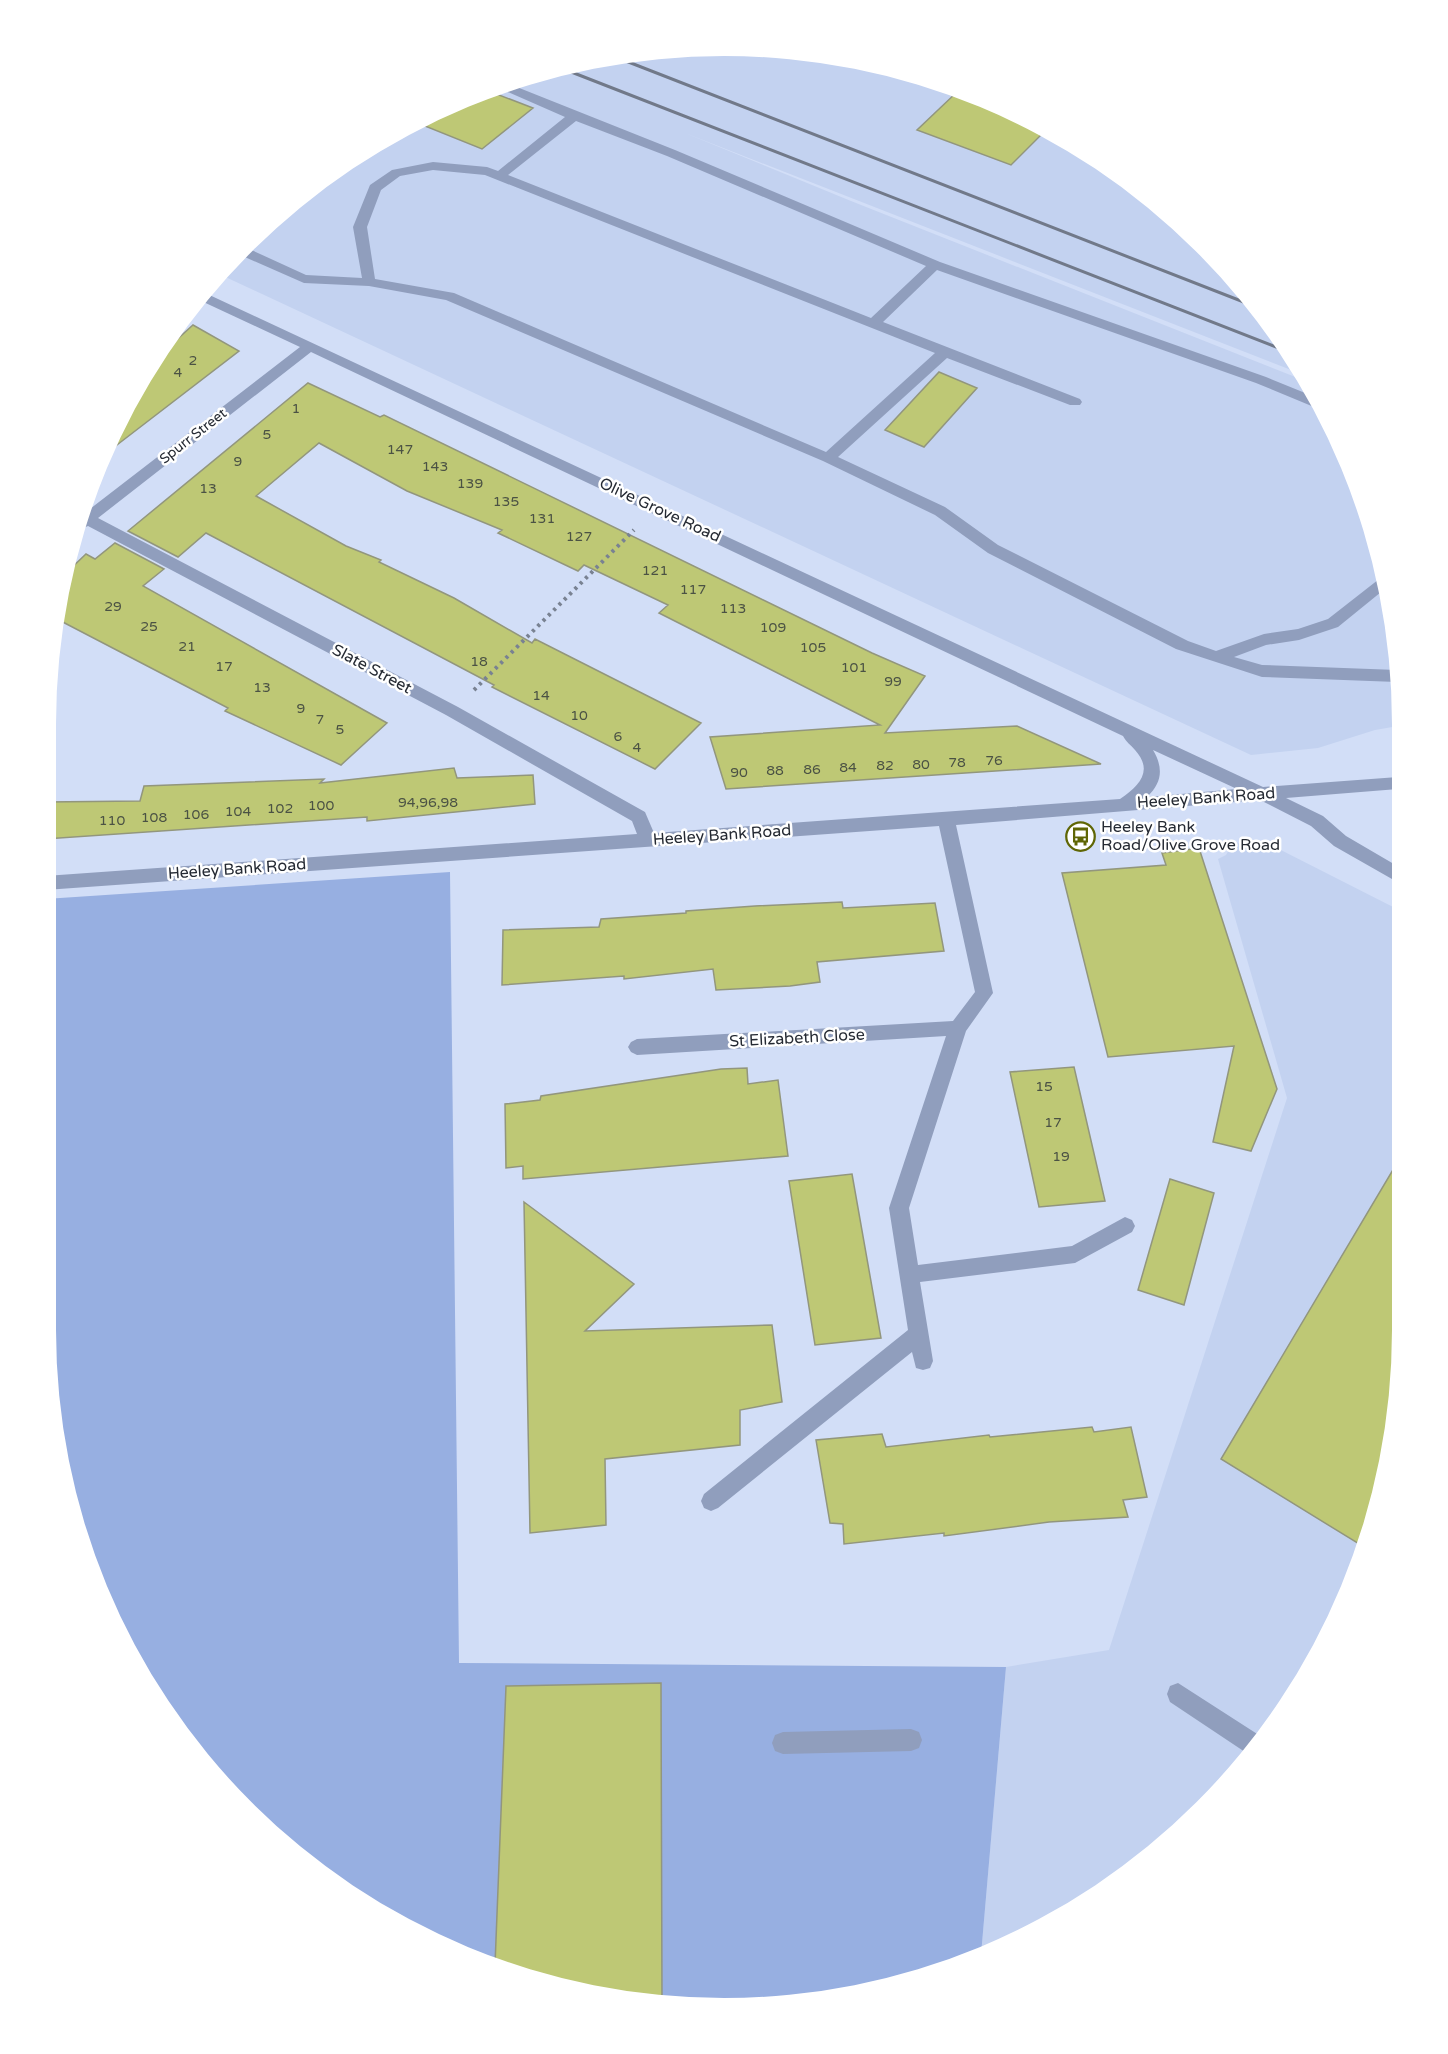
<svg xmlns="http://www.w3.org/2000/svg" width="1448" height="2054" viewBox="0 0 1448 2054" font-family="'Varela Round',sans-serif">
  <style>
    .built { fill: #c3d2f0 }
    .green { fill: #97afe1 }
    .building { fill: #bec875; stroke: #92967d; stroke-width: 1.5 }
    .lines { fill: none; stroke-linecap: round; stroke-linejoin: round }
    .path { stroke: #798292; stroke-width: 4; stroke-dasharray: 3 4.5; stroke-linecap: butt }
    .minor { fill: #909ebd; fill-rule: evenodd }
    .rail { stroke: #717989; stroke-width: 3 }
    .labels { text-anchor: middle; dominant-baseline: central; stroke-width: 5; stroke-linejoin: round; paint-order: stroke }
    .number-label { font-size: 14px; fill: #4b5244 }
    .far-street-label { font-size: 14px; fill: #252a33; stroke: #fff }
    .street-label { font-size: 16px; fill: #252a33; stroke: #fff }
    .poi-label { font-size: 16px; fill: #252a33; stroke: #fff; text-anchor: start }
  </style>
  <rect width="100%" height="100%" fill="#d2def7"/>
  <!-- built -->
  <path class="built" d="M 768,46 L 899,68 L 1024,115 L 1137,185 L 1234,276 L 1299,373 L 685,133 L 851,201 L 1303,380 L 1333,424 L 1367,506 L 1397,635 L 1398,726 L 1375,730 L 1318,748 L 1251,755 L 219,274 L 276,214 L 384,136 L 505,81 L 635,51 Z
    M 1234,841 L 1258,853 L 1267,843 L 1399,910 L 1402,1374 L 1380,1505 L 1333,1630 L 1263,1743 L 1172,1840 L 1024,1939 L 981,1955 L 1006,1667 L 1109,1650 L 1287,1098 L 1218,859 L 1226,855 Z"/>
  <!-- green -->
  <path class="green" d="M 450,872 L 459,1663 L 1006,1667 L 981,1955 L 900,1986 L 813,2003 L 636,2003 L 464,1957 L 384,1918 L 277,1841 L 159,1707 L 97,1590 L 68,1506 L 45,1330 L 45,899 Z"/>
  <!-- building -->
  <path class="building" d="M 486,90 L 533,108 L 482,149 L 415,122 Z
    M 959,90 L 1024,115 L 1047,129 L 1011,165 L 917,130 Z
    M 193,325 L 239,351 L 100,458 L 136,385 L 159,350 L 163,352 Z
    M 939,372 L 977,388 L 924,447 L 885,430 Z
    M 308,383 L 380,417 L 384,415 L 872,653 L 925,676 L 885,733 L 1017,726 L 1101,764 L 726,789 L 710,737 L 880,725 L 659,613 L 668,605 L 584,565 L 578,571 L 498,533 L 502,530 L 407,491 L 319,443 L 256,496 L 346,546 L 381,560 L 379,562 L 454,598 L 532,643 L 535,639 L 701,723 L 655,769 L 492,687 L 494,685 L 206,533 L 178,557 L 128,531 Z
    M 115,543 L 164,569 L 143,586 L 387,723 L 341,765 L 225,711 L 228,708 L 55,618 L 58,591 L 63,576 L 86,554 L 95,559 Z
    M 454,768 L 457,778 L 533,775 L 535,804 L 367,821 L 367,817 L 45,839 L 45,802 L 140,801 L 144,786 L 324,779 L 320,783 Z
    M 1199,848 L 1277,1089 L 1251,1151 L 1213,1142 L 1234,1046 L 1108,1057 L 1062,873 L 1166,865 L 1162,853 Z
    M 842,902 L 843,908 L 935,903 L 944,951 L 817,962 L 820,982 L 790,986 L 716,990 L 713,969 L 624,979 L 624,976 L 502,985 L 503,930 L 599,927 L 601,919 L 686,913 L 686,911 L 755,906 Z
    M 1074,1067 L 1105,1201 L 1039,1207 L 1010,1072 Z
    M 747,1068 L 748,1084 L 778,1080 L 788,1156 L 523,1179 L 523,1166 L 506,1168 L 505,1104 L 540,1100 L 541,1096 L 721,1069 Z
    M 1400,1158 L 1402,1374 L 1380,1505 L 1364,1547 L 1221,1459 Z
    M 852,1174 L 881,1338 L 815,1345 L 789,1181 Z
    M 1170,1179 L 1214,1193 L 1184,1305 L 1138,1290 Z
    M 524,1202 L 634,1284 L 585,1331 L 772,1325 L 782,1402 L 740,1410 L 740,1445 L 605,1459 L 606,1525 L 530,1533 Z
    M 1092,1427 L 1094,1432 L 1131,1427 L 1147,1497 L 1123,1500 L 1128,1517 L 1049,1522 L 944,1536 L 944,1533 L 844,1544 L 843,1524 L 830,1523 L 816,1440 L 882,1434 L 886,1447 L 989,1435 L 990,1437 Z
    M 661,1683 L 662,2003 L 636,2003 L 495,1965 L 506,1686 Z"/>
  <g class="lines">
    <!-- path -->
    <path class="path" d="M 474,690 L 634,530"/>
    <!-- minor -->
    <path class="minor" d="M 504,82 L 675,150 L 940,262 L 1266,377 L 1315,397 L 1322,408 L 1314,407 L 1256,383 L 937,270 L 883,322 L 1080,399 L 1082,402 L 1080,405 L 1070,405 L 947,358 L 838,457 L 945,507 L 998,545 L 1188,641 L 1216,651 L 1264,634 L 1298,629 L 1328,619 L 1383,576 L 1386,588 L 1338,627 L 1299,640 L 1266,645 L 1234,657 L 1262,665 L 1397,670 L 1397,682 L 1262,677 L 1176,649 L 988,553 L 935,515 L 823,461 L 446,300 L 369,286 L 304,283 L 238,254 L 244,248 L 247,248 L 306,275 L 362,278 L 353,227 L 370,185 L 392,170 L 433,162 L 487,167 L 498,171 L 565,117 L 494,86 ZM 576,121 L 667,156 L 926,266 L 871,318 L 508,175 ZM 433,170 L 485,175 L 935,353 L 826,452 L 454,293 L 375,279 L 367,227 L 381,190 L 400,176 Z
      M 203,292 L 1263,787 L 1398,777 L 1398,789 L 1286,798 L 1323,816 L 1346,836 L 1399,867 L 1399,883 L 1334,846 L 1311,826 L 1260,800 L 956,825 L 993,993 L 966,1031 L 909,1208 L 918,1265 L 1072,1246 L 1125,1217 L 1132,1220 L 1135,1226 L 1132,1232 L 1075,1263 L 920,1282 L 933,1361 L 930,1368 L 923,1370 L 916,1368 L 912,1352 L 718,1508 L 711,1511 L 704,1508 L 701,1501 L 704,1494 L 908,1330 L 889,1208 L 946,1036 L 637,1055 L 631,1052 L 628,1047 L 631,1042 L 637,1039 L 953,1021 L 975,992 L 939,826 L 45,890 L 45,876 L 637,834 L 632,821 L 446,715 L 88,526 L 76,531 L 82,511 L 86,512 L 300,347 L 197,299 ZM 311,352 L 1123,736 C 1126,742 1131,745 1135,750 C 1154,771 1139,786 1120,799 L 654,833 L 645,812 L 458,707 L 98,518 ZM 1153,750 L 1237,789 L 1147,797 C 1163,782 1163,767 1153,750 Z
      M 1178,1683 L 1265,1739 L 1251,1756 L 1170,1702 L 1167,1694 L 1170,1686 Z
      M 911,1729 L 919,1732 L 922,1740 L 919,1748 L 911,1751 L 783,1754 L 775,1751 L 772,1743 L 775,1735 L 783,1732 Z"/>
    <!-- rail -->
    <path class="rail" d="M 613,56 L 1254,306
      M 561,68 L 1284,350"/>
  </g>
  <!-- icons -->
  <defs>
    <symbol id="bus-ring" viewBox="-11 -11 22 22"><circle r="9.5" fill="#fff" stroke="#5f6605" stroke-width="1.5"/><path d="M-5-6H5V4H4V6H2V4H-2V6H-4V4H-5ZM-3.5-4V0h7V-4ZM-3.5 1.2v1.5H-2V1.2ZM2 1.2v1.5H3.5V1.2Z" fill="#5f6605"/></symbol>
  </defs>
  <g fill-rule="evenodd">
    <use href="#bus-ring" x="1064" y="820" width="33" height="33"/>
  </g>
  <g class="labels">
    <!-- number labels -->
    <g class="number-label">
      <text x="193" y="360">2</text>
      <text x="178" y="372">4</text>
      <text x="296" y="408">1</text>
      <text x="267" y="434">5</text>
      <text x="400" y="449">147</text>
      <text x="238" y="461">9</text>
      <text x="435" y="466">143</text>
      <text x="470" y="483">139</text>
      <text x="208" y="488">13</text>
      <text x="506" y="501">135</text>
      <text x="542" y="518">131</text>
      <text x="579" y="536">127</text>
      <text x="655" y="570">121</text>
      <text x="693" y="589">117</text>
      <text x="113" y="606">29</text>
      <text x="733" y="608">113</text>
      <text x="149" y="626">25</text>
      <text x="773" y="627">109</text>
      <text x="187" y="646">21</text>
      <text x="813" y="647">105</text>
      <text x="479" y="661">18</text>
      <text x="224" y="666">17</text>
      <text x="854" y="667">101</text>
      <text x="893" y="681">99</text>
      <text x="262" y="687">13</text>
      <text x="541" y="695">14</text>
      <text x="301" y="708">9</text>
      <text x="579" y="715">10</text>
      <text x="320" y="719">7</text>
      <text x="340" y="729">5</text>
      <text x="618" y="736">6</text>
      <text x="637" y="747">4</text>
      <text x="994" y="760">76</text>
      <text x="957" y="762">78</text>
      <text x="921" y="764">80</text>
      <text x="885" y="765">82</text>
      <text x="848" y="767">84</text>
      <text x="812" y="769">86</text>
      <text x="775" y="770">88</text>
      <text x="739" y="772">90</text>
      <text x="428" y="802">94,96,98</text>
      <text x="321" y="805">100</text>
      <text x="280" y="808">102</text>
      <text x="238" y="811">104</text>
      <text x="196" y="814">106</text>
      <text x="154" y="817">108</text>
      <text x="112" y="820">110</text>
      <text x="1044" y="1086">15</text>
      <text x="1053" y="1122">17</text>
      <text x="1061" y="1156">19</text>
    </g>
    <!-- far-street labels -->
    <g class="far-street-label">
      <text transform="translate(193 436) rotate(-38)">Spurr Street</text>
    </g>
    <!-- street labels -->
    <g class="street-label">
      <text transform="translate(660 510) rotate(25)">Olive Grove Road</text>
      <text transform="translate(372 669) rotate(28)">Slate Street</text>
      <text transform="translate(1206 798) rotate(-4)">Heeley Bank Road</text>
      <text transform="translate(722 835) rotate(-4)">Heeley Bank Road</text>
      <text transform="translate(237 869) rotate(-4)">Heeley Bank Road</text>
      <text transform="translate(797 1038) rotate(-3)">St Elizabeth Close</text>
    </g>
    <!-- poi labels -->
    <g class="poi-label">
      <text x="1101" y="827">Heeley Bank<tspan x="1101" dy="18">Road/Olive Grove Road</tspan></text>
    </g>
  </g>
  <!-- crop -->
  <path d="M0 0H1448V2054H0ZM724 56H724A668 668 0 0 1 1392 724V1330A668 668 0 0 1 724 1998H724A668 668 0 0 1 56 1330V724A668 668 0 0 1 724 56Z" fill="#fff" fill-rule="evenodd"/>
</svg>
